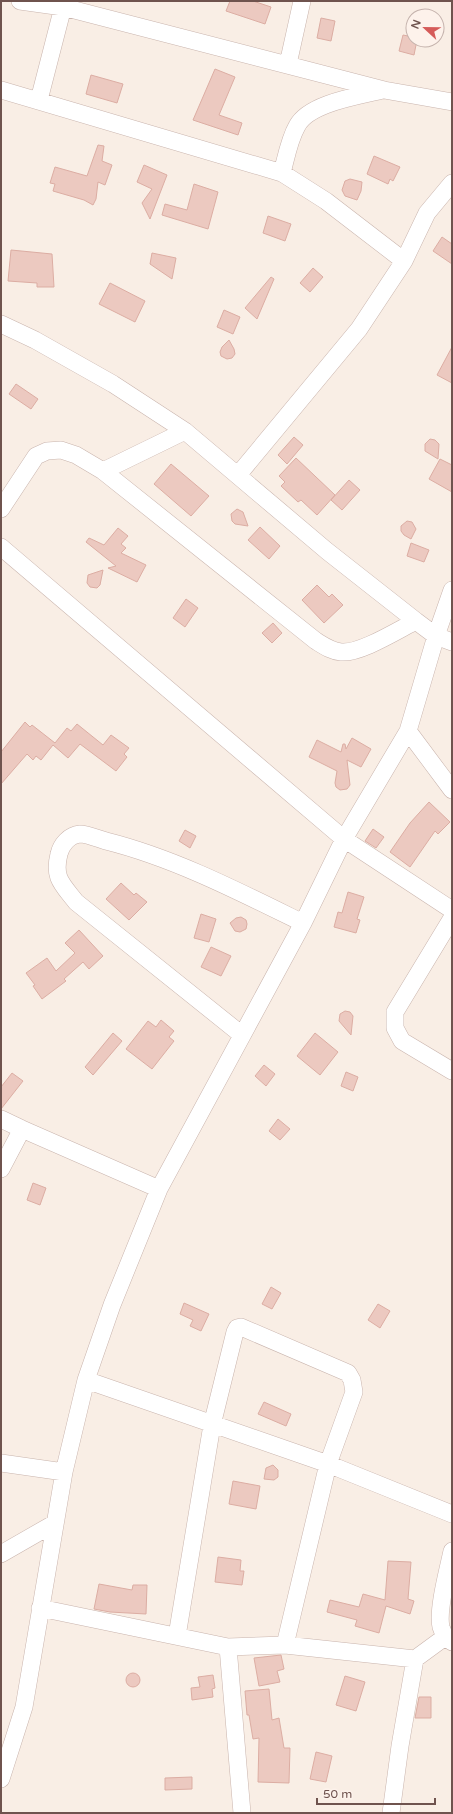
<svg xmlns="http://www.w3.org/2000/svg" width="453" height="1814" viewBox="0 0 453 1814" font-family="'Varela Round',sans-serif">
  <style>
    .building { fill: #ecc9c0; stroke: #dcada3 }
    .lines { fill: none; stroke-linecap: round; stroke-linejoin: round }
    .minor-casing { stroke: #c9b4ad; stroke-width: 18 }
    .minor { stroke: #fff; stroke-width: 17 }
  </style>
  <rect width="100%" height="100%" fill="#f9eee5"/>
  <!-- building -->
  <path class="building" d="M 230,1 L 253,1 L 271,7 L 265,24 L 226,11 Z
    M 321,18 L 335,21 L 331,41 L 317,38 Z
    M 403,35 L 413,37 L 413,40 L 417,40 L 414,55 L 399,51 Z
    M 215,69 L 235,77 L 219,115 L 242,123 L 238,135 L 193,120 Z
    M 91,75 L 123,84 L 117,103 L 86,94 Z
    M 98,145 L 104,146 L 102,161 L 112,165 L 105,185 L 98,182 L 96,199 L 93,205 L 84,200 L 53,191 L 55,184 L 50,183 L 55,167 L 87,176 Z
    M 374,156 L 400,167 L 393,181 L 390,179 L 388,184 L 367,174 Z
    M 144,165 L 167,175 L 150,219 L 142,203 L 152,189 L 137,182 Z
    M 350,179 L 362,182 L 361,191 L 357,200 L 345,196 L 342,190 L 345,181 Z
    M 194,184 L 218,192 L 208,229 L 162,215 L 165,204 L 187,210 Z
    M 268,216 L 291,224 L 285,241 L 263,233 Z
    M 442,237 L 452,244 L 452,264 L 433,251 Z
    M 11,250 L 52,254 L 54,287 L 37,287 L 37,283 L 8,281 Z
    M 152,253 L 176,258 L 172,279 L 150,264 Z
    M 313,268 L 323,277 L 310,292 L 300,283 Z
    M 271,277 L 274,279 L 257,319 L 245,308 Z
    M 110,283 L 145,301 L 135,322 L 99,304 Z
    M 224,310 L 240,317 L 233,334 L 217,327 Z
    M 229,340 L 234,349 L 235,354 L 232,358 L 227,359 L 221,356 L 220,352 L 222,347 Z
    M 452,347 L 452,383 L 437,375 Z
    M 16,384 L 38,399 L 31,409 L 9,394 Z
    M 294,437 L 303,445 L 287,464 L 278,455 Z
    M 430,439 L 435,440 L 439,444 L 438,459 L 425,451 L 425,444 Z
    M 296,458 L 335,495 L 317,515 L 301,500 L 298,502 L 281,486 L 285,482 L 279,476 Z
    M 440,459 L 452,465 L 452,492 L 429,479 Z
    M 171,464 L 209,496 L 191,516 L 154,484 Z
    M 349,480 L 360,490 L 342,510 L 331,500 Z
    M 237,509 L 243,512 L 248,526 L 235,524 L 232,521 L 231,514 Z
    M 407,521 L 412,522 L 416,529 L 411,539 L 404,535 L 401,531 L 401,526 Z
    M 260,527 L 280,546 L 269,559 L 248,540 Z
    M 118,528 L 128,536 L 121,544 L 126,548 L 121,553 L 146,565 L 137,582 L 108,568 L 116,566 L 86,542 L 89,538 L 104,545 Z
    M 411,543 L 429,550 L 424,562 L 407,556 Z
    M 103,570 L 100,585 L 97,588 L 90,587 L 87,583 L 88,575 Z
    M 317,585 L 329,597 L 332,594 L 343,605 L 324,623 L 302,600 Z
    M 186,599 L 198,608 L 185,627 L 173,618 Z
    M 273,623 L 282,633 L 272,643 L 262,633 Z
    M 25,722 L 30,727 L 32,725 L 55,743 L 67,728 L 71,731 L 77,724 L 103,745 L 111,735 L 129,748 L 124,754 L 127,757 L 116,771 L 80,744 L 68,758 L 53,745 L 41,760 L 36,756 L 33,760 L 27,754 L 1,784 L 1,752 Z
    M 352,738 L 371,749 L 361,767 L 347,760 L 350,785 L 347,789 L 340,790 L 336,787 L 335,783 L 337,771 L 309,757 L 317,740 L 341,752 L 343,744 L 345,744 L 346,749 Z
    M 429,802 L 450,822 L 438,834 L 435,831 L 410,867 L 390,852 L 410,823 Z
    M 373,829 L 384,837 L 376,848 L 365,841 Z
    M 185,830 L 196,836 L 190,848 L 179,841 Z
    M 121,883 L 134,895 L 136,893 L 147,902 L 129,920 L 106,899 Z
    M 348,892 L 364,897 L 357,919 L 360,920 L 356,933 L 334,927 L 338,912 L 342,913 Z
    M 201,914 L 216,919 L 209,942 L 194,938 Z
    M 241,917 L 246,920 L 247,924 L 246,929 L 240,932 L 235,931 L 230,923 L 236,918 Z
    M 79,930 L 103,956 L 89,969 L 83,962 L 64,979 L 66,981 L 42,999 L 33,986 L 35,985 L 26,973 L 47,958 L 56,971 L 75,953 L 65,943 Z
    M 211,947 L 231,956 L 221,976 L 201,967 Z
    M 345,1011 L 350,1012 L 353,1016 L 351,1035 L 339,1021 L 340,1014 Z
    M 161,1020 L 174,1031 L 169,1037 L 174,1041 L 152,1069 L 126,1049 L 148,1021 L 156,1027 Z
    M 113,1033 L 122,1041 L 93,1075 L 85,1067 Z
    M 315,1033 L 338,1052 L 320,1075 L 297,1056 Z
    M 264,1065 L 275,1074 L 266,1086 L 255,1076 Z
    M 346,1072 L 358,1077 L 353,1091 L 341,1086 Z
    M 12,1073 L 23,1081 L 1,1109 L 1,1087 Z
    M 278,1119 L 290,1129 L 280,1140 L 269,1131 Z
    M 33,1183 L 46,1188 L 40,1205 L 27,1200 Z
    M 271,1287 L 281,1293 L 272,1309 L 262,1304 Z
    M 184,1303 L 209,1314 L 201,1331 L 190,1326 L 193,1320 L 180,1314 Z
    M 378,1304 L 390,1311 L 380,1328 L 368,1320 Z
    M 264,1402 L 291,1414 L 286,1426 L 258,1414 Z
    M 273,1465 L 278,1470 L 278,1477 L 274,1480 L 264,1479 L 266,1468 Z
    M 233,1481 L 260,1486 L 256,1509 L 229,1504 Z
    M 218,1557 L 241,1560 L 240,1571 L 244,1571 L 242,1585 L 215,1582 Z
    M 388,1561 L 411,1562 L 408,1599 L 414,1601 L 410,1614 L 386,1606 L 379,1633 L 355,1626 L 357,1620 L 327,1612 L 330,1600 L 359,1607 L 363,1594 L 385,1600 Z
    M 99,1584 L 132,1590 L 133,1585 L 147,1585 L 146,1614 L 110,1612 L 94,1609 Z
    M 281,1655 L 284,1669 L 277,1671 L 280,1682 L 259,1686 L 254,1658 Z
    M126 1680a7 7 0 1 1 14 0a7 7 0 1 1-14 0Z
    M 213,1675 L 215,1688 L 212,1689 L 213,1697 L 192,1700 L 191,1688 L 200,1687 L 198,1677 Z
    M 345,1676 L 365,1682 L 356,1711 L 336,1705 Z
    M 269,1689 L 272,1720 L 279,1718 L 284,1748 L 290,1748 L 289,1783 L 258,1782 L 259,1738 L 253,1739 L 249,1715 L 247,1715 L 245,1691 Z
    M 419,1697 L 431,1697 L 431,1718 L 415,1718 Z
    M 316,1752 L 332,1756 L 326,1782 L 310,1779 Z
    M 192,1777 L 192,1789 L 165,1790 L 165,1778 Z"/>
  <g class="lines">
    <defs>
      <path id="minor" d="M 20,1 L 63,7 L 384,90 L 452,102
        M 288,64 L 302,1
        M 1,90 L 282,173 C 286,158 289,140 297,126 C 309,103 359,96 383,90
        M 39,100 L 63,7
        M 282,173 L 326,201 L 404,261
        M 1,324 L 35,340 L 113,384 L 185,431 L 327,551 L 416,621 L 436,636 L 452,642
        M 103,471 L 185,431
        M 238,475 L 359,329 L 404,261 L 427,213 L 452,183
        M 1,509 L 36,456 L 47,451 L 61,450 L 76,455 L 103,471 L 316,641 C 324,646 331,651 341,652 C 360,654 398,630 416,621
        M 1,547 L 344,839 L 452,910
        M 408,731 L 452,790
        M 452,918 L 395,1012 L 395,1028 L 402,1041 L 452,1071
        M 242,1035 L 76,902 C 62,884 53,878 59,854 C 61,845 69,835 80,834 C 87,834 99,839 106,841 C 174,858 240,892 303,923
        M 1,1119 L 22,1129 L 159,1189
        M 1,1169 L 22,1129
        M 86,1380 L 328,1464 L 452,1514
        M 1,1463 L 64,1472
        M 452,1551 C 448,1570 437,1610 441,1627 C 443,1634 446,1638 452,1642
        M 1,1554 L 55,1523
        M 40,1608 L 228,1647 L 285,1645 L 415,1659
        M 177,1636 L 212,1425 L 235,1332 L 237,1328 L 241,1327 L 348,1373 L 352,1380 L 354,1392 L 328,1464 L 285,1645
        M 228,1647 L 242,1813
        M 1,1779 L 24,1707 L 64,1472 L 86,1380 L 112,1305 L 159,1189 L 303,923 L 344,839 L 408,731 L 436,636 L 452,590
        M 391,1813 L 400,1746 L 415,1659 L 445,1637"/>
    </defs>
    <!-- minor casing -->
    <use href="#minor" class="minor-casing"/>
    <!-- minor -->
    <use href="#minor" class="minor"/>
  </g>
  <!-- border -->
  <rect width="453" height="1814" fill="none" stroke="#6f534e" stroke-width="4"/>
  <!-- north arrow -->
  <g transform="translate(425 28) rotate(292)"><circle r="19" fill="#fdf2eb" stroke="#c4b2ac"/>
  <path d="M0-3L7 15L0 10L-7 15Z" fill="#d55b59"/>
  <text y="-6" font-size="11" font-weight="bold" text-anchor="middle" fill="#6f534e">N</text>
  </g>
  <!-- scale -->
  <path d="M317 1798v6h118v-6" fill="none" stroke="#6f534e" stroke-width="2"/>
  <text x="323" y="1798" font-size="12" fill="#6f534e" stroke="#fdf2eb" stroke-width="3" paint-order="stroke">50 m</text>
</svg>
